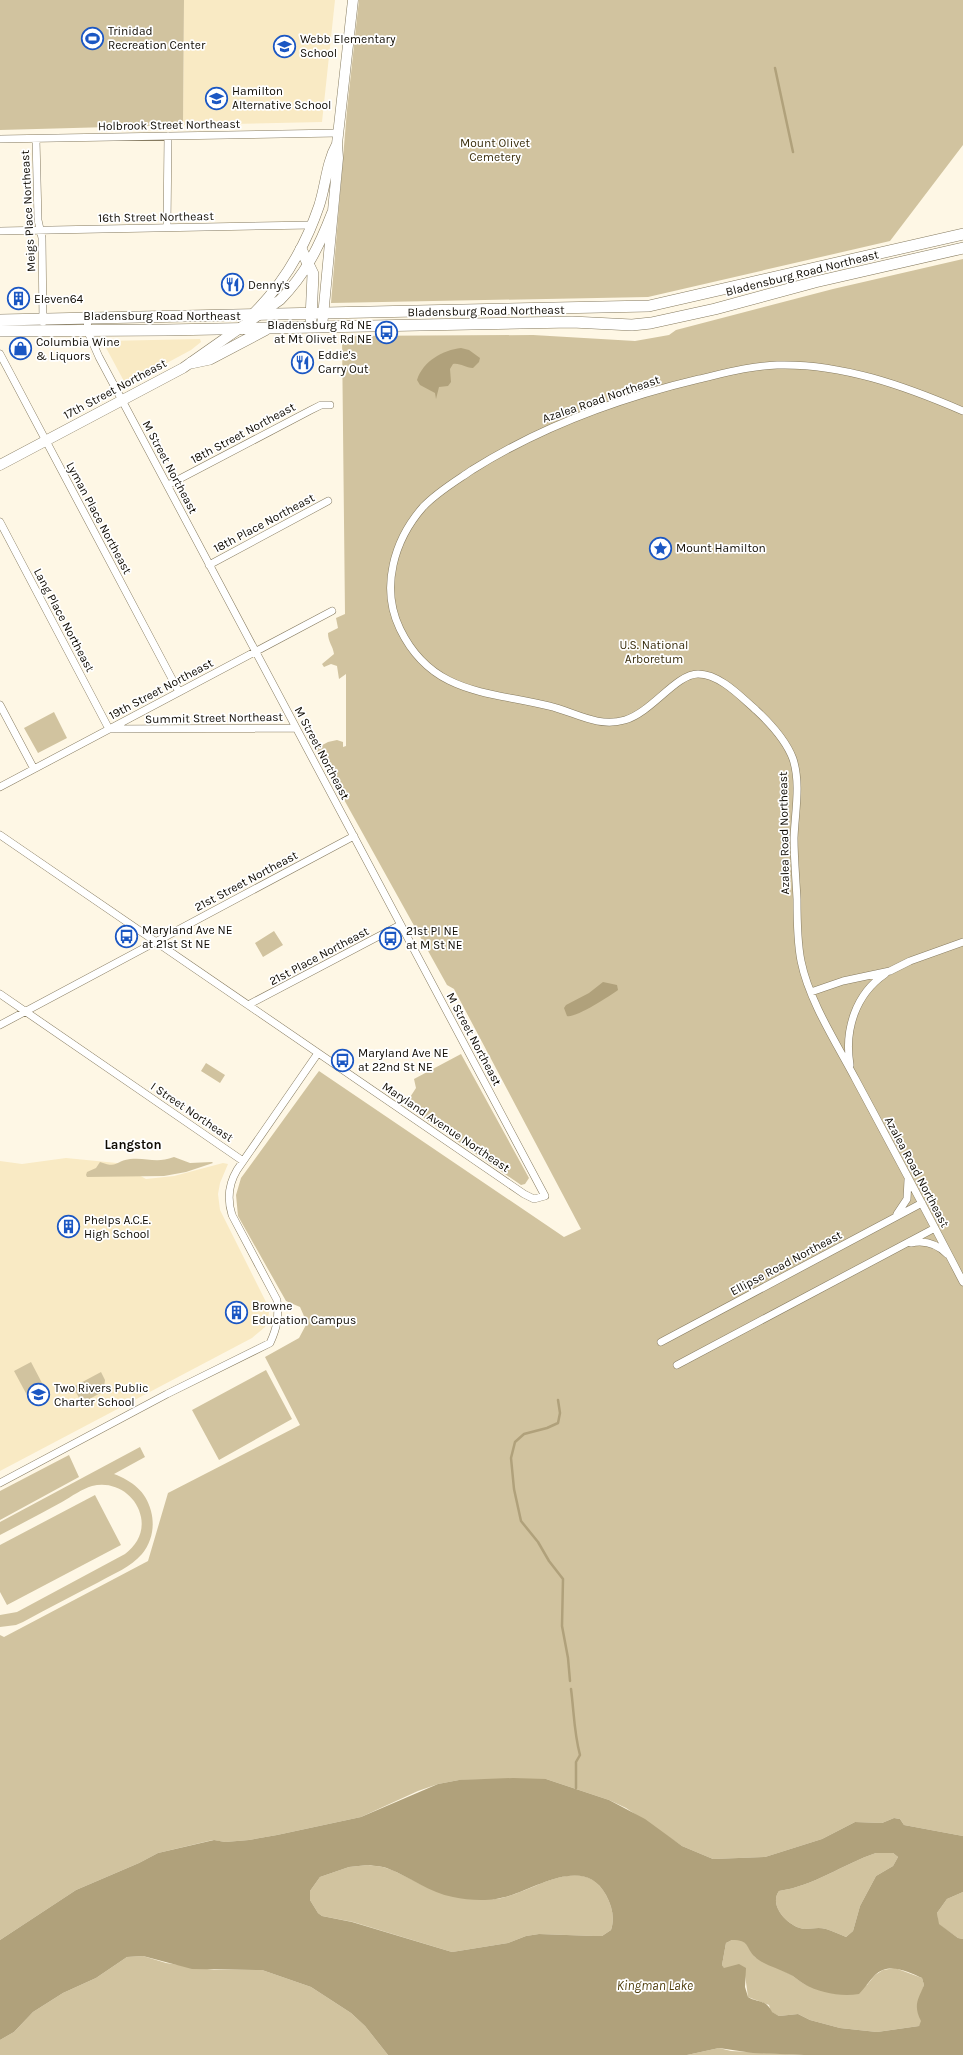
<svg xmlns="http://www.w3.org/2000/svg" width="963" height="2055" viewBox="0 0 963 2055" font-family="Karla,sans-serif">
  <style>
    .built { fill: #f9eac4 }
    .green { fill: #d1c39f }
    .water { fill: #b0a17b; fill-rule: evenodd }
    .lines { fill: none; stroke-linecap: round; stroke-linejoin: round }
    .stream { stroke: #b0a17b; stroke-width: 2.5 }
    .street-casing { stroke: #867b60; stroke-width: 8 }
    .secondary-casing { stroke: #867b60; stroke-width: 11 }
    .primary-casing { stroke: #867b60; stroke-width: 12 }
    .street { stroke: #fff; stroke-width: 7 }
    .secondary { stroke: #fff; stroke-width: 10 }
    .primary { stroke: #fff; stroke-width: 11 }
    .labels { text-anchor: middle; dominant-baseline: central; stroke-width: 3.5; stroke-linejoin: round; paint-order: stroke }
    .poi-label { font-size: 12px; fill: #0f0b03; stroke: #fff; text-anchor: start }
    .street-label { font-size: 12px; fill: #0f0b03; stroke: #fff }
    .park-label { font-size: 12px; fill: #3a2e0d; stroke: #fff }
    .neighbourhood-label { font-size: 13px; font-weight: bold; fill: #0f0b03; stroke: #fff }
    .water-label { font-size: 13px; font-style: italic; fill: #4d3c0a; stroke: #fff }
  </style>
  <rect width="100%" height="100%" fill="#fef7e5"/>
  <!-- built -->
  <path class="built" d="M 184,0 L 335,0 L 322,122 L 183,125 Z
    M 200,339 L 201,342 L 191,350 L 126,385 L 104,344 L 105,341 Z
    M 66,1158 L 117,1163 L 146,1179 L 174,1176 L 223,1163 L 228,1164 L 220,1183 L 218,1194 L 220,1210 L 266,1302 L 269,1312 L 268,1320 L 265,1327 L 252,1338 L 0,1471 L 0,1161 L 22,1164 Z"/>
  <!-- green -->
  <path class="green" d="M 0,0 L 184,0 L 183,125 L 0,130 Z
    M 359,0 L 963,0 L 963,145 L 890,241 L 648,297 L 331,303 L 347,110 Z
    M 963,259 L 963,1836 L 904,1825 L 900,1819 L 894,1818 L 882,1823 L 855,1822 L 822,1839 L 765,1857 L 713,1859 L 682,1846 L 626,1808 L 609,1800 L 546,1779 L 459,1780 L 438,1784 L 418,1791 L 361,1817 L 277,1835 L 249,1840 L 225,1842 L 213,1840 L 158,1853 L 139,1863 L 76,1890 L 0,1940 L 0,1635 L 4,1637 L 148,1561 L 168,1493 L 300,1425 L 265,1357 L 299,1338 L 307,1323 L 300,1307 L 286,1301 L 238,1216 L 236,1195 L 241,1178 L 313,1079 L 319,1071 L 564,1237 L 581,1229 L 454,989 L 447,985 L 317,751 L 317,748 L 328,742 L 337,740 L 343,742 L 343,747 L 346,746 L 346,674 L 339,679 L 337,666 L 331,664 L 324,667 L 322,664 L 334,654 C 333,646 328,642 328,633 L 338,628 L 336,618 L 345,614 L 342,336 L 533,335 L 635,341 L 669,335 L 676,330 L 833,289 Z
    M 54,712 L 67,738 L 38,753 L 24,728 Z
    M 274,931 L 283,945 L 263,957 L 255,943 Z
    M 461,1054 L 529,1178 L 525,1184 L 521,1185 L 405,1105 L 416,1088 L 414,1079 Z
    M 206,1063 L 225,1075 L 220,1083 L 201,1071 Z
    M 174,1157 L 190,1163 L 212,1162 L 213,1163 L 186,1172 L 164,1176 L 87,1177 L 86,1175 L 87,1172 L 96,1168 L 100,1162 C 119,1169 114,1161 130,1159 C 147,1157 155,1164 174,1157 Z
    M 31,1362 L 42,1383 L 39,1390 L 28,1397 L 14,1371 Z
    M 266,1370 L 292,1419 L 219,1460 L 192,1410 Z
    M 101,1372 L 105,1380 L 104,1388 L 106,1390 L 82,1403 L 73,1387 Z
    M 140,1447 L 145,1457 L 114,1474 C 132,1481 146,1491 151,1511 C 155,1526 152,1542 142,1554 C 131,1567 113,1574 99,1582 C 74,1595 48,1608 23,1622 L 16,1625 L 0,1627 L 0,1615 L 17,1612 L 125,1554 C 137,1545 144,1532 141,1517 C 137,1495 114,1480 92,1486 C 82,1489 72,1496 62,1502 C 42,1513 21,1524 0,1535 L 0,1522 Z
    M 69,1455 L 79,1477 L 0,1520 L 0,1491 Z
    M 95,1495 L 121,1545 L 7,1605 L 0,1592 L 0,1545 Z
    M 876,1853 L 893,1853 L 898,1857 L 893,1866 L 876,1876 L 860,1906 L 853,1931 L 846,1937 C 839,1934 833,1931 826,1929 C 818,1927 812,1929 804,1929 C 789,1927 768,1906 779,1891 C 814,1886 843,1864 876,1853 Z
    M 368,1865 C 375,1866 382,1866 389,1869 C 403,1874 416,1883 430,1888 C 443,1893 459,1893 472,1895 C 479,1896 489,1900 496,1899 C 529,1896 581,1850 606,1895 C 612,1906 615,1918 611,1930 L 602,1936 L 594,1936 L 539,1934 L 526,1936 L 508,1943 L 452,1952 L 353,1922 L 322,1916 L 318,1913 L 310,1900 L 310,1891 L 320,1877 L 349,1867 Z
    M 963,1892 L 963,1939 L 958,1938 L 938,1924 L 937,1913 L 947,1899 Z
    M 732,1940 L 741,1940 L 746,1943 L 755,1957 L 790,1974 L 804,1984 L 836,1994 L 867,1985 L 875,1975 L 883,1970 L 895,1968 L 922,1978 L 924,1985 C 920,1996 916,2010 922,2021 L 919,2026 L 877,2032 L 840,2028 L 810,2020 L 798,2014 L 779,2016 L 771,2012 L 769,2005 L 748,1997 L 745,1975 L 739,1965 L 724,1969 L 722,1965 L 726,1943 Z
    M 143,1956 L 166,1963 L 214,1970 L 262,1970 L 311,1987 L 351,2013 L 365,2026 L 388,2055 L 0,2055 L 0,2040 L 14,2032 L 33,2012 L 63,1993 L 96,1978 L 127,1957 Z
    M 719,2048 L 731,2051 L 804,2055 L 687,2055 Z"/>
  <!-- water -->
  <path class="water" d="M 461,348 L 469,350 L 480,358 L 479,362 L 473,368 C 465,368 461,363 453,364 L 450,369 L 451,382 L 448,386 L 439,387 L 436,399 L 435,393 L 420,385 L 417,380 C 423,361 443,350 461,348 Z
    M 603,982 L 617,985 L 618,990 C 610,996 574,1019 567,1016 L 564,1008 L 566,1005 L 589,993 Z
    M 513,1778 L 546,1779 L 609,1800 L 645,1819 L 682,1846 L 713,1859 L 765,1857 L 822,1839 L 855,1822 L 882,1823 L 894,1818 L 900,1819 L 904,1825 L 963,1836 L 963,1892 L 947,1899 L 937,1913 L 939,1924 L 958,1938 L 963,1939 L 963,2055 L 804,2055 L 753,2053 L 719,2048 L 687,2055 L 388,2055 L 365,2026 L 351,2013 L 311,1987 L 262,1970 L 192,1969 L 143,1956 L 127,1957 L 96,1978 L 63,1993 L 33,2012 L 14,2032 L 0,2040 L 0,1940 L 76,1890 L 139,1863 L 158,1853 L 214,1840 L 225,1842 L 249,1840 L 277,1835 L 361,1817 L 438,1784 L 459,1780 ZM 876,1853 L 893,1853 L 898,1857 L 893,1866 L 876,1876 L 860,1906 L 853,1931 L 846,1937 C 839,1934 833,1931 826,1929 C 818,1927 812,1929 804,1929 C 789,1927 768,1906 779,1891 C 814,1886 843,1864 876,1853 ZM 368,1865 C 375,1866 383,1866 389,1869 C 410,1877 430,1893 453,1897 C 466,1900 483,1901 496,1899 C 529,1895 582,1851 606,1895 C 612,1906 615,1918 611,1930 L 602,1936 L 594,1936 L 539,1934 L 526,1936 L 508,1943 L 452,1952 L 352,1922 L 322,1916 L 318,1913 L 310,1900 L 310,1891 L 320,1877 L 349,1867 ZM 732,1940 C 750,1940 745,1947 755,1957 C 764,1965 778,1968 789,1974 C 794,1976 799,1981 804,1984 C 820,1993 841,1997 859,1994 C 865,1988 869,1981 875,1975 C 888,1962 908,1971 922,1978 L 924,1985 C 918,2000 913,2005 921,2021 L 919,2026 L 877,2032 L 840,2028 L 810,2020 L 798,2014 L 779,2016 L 772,2012 C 766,1999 758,2003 748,1997 L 745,1987 L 746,1968 L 739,1964 L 724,1968 L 722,1965 L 726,1943 Z"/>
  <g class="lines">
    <!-- stream -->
    <path class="stream" d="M 775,68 L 793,152
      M 558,1400 L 560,1413 L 558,1423 L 547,1428 L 524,1434 L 515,1442 L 511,1458 L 514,1489 L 521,1521 L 538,1542 L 549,1561 L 563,1579 L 562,1626 L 568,1658 L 570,1681
      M 571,1689 C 574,1712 574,1733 580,1755 L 576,1762 L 576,1788"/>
    <defs>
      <path id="street" d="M 0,139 L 338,133
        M 36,139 L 38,220 L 42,238 L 43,322
        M 167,227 L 168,136
        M 0,231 L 312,225
        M 0,354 L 179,692
        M 963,411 C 905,386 841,363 777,365 C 750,366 725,373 699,379 C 619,398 542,426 472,470 C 456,481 437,492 423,507 C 394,540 380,588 400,629 C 432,695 488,691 549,706 C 575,712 597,728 625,720 C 652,712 676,674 698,674 C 720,674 741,697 756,710 C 771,724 786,740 793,759 C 801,784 795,812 794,838 C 794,858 796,879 797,899 C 797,920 797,941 801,961 C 809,1001 837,1044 856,1080 C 892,1147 928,1214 963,1282
        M 168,485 L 311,410 L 321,405 L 330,405
        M 0,522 L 109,729 L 296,728
        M 209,565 L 328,501
        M 0,705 L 34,769
        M 0,787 L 332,611
        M 0,835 L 524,1194 L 534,1199 L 545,1196 L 99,357 L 87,330 L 88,318
        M 811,992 L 843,981 L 890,971 L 910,961 L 963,942
        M 0,994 L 243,1161
        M 248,1005 L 400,925
        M 0,1025 L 354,836
        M 850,1065 C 844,1029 856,994 885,974
        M 897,1214 L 907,1199 L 908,1180
        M 911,1243 C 925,1240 937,1244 947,1254
        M 661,1342 L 922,1203
        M 677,1365 L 935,1228
        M 0,1483 L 167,1394 L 270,1343 C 277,1328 279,1317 277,1300 L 232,1215 C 227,1199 228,1185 237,1170 L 318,1053"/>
      <path id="secondary" d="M 251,316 C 282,286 305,247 319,206 C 326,185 326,164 337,144
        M 322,327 L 338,158 L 337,144 L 353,0
        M 0,465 L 183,368 L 280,300 C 305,275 319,247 332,213"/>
      <path id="primary" d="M 301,249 L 313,274 L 311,319
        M 0,320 L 649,306 L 963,234
        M 0,331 L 166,330 L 572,322 L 632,325 L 651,323 L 715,309 L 815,282 L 963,248
        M 191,363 L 210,359 L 265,330"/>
    </defs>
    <!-- street casing -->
    <use href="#street" class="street-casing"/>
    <!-- secondary casing -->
    <use href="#secondary" class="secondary-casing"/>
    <!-- primary casing -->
    <use href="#primary" class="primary-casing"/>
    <!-- street -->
    <use href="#street" class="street"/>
    <!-- secondary -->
    <use href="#secondary" class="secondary"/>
    <!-- primary -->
    <use href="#primary" class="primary"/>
  </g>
  <!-- icons -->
  <defs>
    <symbol id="stadium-ring" viewBox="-11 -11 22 22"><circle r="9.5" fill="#fff" stroke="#1b57c3" stroke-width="1.5"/><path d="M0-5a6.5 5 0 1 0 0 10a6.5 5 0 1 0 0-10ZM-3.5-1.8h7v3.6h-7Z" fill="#1b57c3"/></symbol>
    <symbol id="school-ring" viewBox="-11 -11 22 22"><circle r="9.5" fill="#fff" stroke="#1b57c3" stroke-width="1.5"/><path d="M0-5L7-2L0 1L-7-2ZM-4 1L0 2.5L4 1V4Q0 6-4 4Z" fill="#1b57c3"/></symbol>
    <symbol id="restaurant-ring" viewBox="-11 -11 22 22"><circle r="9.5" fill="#fff" stroke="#1b57c3" stroke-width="1.5"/><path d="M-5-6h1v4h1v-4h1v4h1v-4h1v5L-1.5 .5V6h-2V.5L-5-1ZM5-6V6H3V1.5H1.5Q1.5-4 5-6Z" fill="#1b57c3"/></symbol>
    <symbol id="building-ring" viewBox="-11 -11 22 22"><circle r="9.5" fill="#fff" stroke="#1b57c3" stroke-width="1.5"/><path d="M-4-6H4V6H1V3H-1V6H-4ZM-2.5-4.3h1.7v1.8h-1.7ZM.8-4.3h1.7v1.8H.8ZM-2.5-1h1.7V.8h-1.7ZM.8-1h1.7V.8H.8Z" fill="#1b57c3"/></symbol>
    <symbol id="bus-ring" viewBox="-11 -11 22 22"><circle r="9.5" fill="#fff" stroke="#1b57c3" stroke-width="1.5"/><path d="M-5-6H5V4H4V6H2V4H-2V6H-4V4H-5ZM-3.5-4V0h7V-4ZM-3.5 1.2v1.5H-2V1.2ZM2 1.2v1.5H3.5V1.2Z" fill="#1b57c3"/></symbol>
    <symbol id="shop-ring" viewBox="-11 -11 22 22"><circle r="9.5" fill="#fff" stroke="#1b57c3" stroke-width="1.5"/><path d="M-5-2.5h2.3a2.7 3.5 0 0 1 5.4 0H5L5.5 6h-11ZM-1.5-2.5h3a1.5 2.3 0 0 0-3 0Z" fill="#1b57c3"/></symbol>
    <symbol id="sight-ring" viewBox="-11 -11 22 22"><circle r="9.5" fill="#fff" stroke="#1b57c3" stroke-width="1.5"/><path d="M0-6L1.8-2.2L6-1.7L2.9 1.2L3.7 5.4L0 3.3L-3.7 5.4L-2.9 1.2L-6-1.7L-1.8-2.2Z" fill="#1b57c3"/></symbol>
  </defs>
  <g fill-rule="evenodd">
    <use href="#stadium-ring" x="80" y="26" width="25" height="25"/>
    <use href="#school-ring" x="272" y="34" width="25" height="25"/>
    <use href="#school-ring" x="204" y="86" width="25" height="25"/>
    <use href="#restaurant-ring" x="220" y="272" width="25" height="25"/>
    <use href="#building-ring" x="6" y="286" width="25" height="25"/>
    <use href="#bus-ring" x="374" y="320" width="25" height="25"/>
    <use href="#shop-ring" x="8" y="336" width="25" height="25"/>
    <use href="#restaurant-ring" x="290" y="350" width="25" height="25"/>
    <use href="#sight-ring" x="648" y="536" width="25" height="25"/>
    <use href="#bus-ring" x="114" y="924" width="25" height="25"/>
    <use href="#bus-ring" x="378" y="926" width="25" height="25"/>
    <use href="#bus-ring" x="330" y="1048" width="25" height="25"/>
    <use href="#building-ring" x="56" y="1214" width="25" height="25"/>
    <use href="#building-ring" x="224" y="1300" width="25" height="25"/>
    <use href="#school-ring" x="26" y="1382" width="25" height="25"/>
  </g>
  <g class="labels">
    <!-- poi labels -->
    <g class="poi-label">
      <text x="108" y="31">Trinidad<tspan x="108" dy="14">Recreation Center</tspan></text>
      <text x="300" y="39">Webb Elementary<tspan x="300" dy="14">School</tspan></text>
      <text x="232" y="91">Hamilton<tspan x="232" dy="14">Alternative School</tspan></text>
      <text x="248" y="285">Denny's</text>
      <text x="34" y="299">Eleven64</text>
      <text x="372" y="325" text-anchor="end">Bladensburg Rd NE<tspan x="372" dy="14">at Mt Olivet Rd NE</tspan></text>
      <text x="36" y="342">Columbia Wine<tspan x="36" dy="14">&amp; Liquors</tspan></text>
      <text x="318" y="355">Eddie's<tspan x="318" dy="14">Carry Out</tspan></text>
      <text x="676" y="548">Mount Hamilton</text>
      <text x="142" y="930">Maryland Ave NE<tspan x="142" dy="14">at 21st St NE</tspan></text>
      <text x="406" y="931">21st Pl NE<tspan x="406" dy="14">at M St NE</tspan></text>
      <text x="358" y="1053">Maryland Ave NE<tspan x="358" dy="14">at 22nd St NE</tspan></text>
      <text x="84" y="1220">Phelps A.C.E.<tspan x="84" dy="14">High School</tspan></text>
      <text x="252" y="1306">Browne<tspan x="252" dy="14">Education Campus</tspan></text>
      <text x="54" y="1388">Two Rivers Public<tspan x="54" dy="14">Charter School</tspan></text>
    </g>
    <!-- street labels -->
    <g class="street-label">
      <text transform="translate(169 125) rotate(-1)">Holbrook Street Northeast</text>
      <text transform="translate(28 211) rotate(-93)">Meigs Place Northeast</text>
      <text transform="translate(156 217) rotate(-1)">16th Street Northeast</text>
      <text transform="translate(802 273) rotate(-14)">Bladensburg Road Northeast</text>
      <text transform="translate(486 311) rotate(-1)">Bladensburg Road Northeast</text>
      <text x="162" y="316">Bladensburg Road Northeast</text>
      <text transform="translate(115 389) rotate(-28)">17th Street Northeast</text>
      <text transform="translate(601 399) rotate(-19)">Azalea Road Northeast</text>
      <text transform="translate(243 433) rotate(-28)">18th Street Northeast</text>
      <text transform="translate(170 467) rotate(62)">M Street Northeast</text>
      <text transform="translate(99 518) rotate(62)">Lyman Place Northeast</text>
      <text transform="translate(264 523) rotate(-28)">18th Place Northeast</text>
      <text transform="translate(64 620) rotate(62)">Lang Place Northeast</text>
      <text transform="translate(161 689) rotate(-28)">19th Street Northeast</text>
      <text transform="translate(214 718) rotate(-1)">Summit Street Northeast</text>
      <text transform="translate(322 753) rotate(62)">M Street Northeast</text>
      <text transform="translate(784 833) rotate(-91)">Azalea Road Northeast</text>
      <text transform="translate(246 881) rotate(-28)">21st Street Northeast</text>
      <text transform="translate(319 956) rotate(-28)">21st Place Northeast</text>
      <text transform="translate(474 1039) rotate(62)">M Street Northeast</text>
      <text transform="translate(192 1112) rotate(34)">I Street Northeast</text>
      <text transform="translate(446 1127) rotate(34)">Maryland Avenue Northeast</text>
      <text transform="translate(917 1172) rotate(62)">Azalea Road Northeast</text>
      <text transform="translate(786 1263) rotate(-28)">Ellipse Road Northeast</text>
    </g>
    <!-- park labels -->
    <g class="park-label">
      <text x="495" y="143">Mount Olivet<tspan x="495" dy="14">Cemetery</tspan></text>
      <text x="654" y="645">U.S. National<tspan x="654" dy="14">Arboretum</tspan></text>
    </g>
    <!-- neighbourhood labels -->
    <g class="neighbourhood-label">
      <text x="133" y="1144">Langston</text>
    </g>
    <!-- water labels -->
    <g class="water-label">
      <text x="655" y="1985">Kingman Lake</text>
    </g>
  </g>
</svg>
